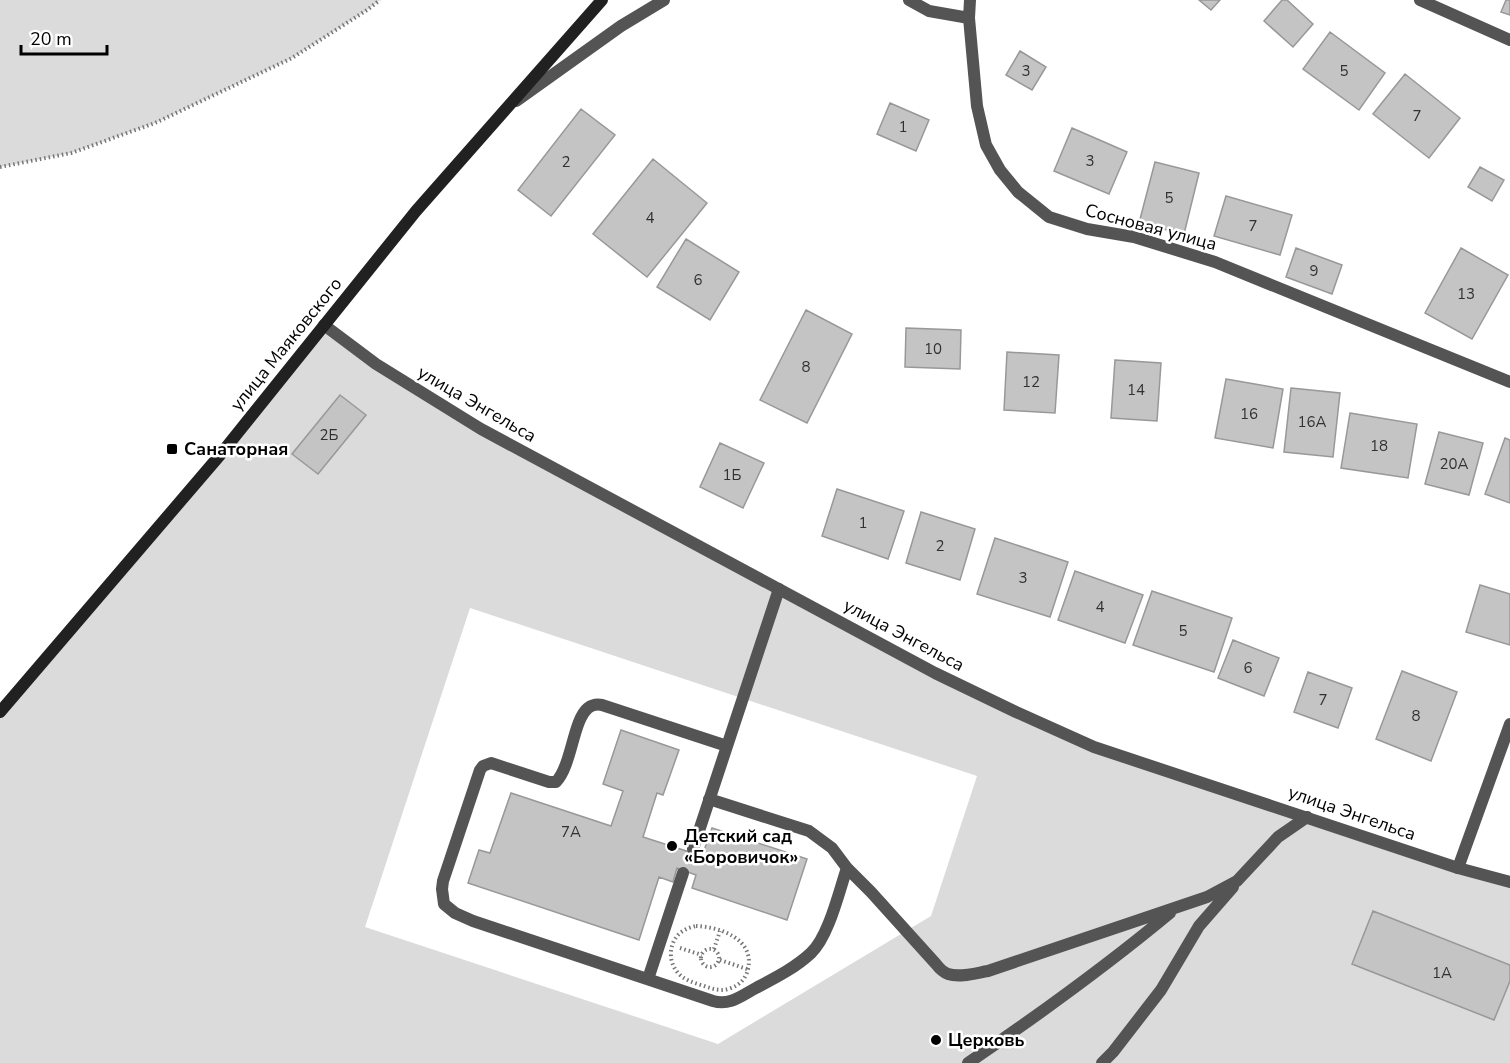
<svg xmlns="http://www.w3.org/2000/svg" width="1510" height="1063" viewBox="0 0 1510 1063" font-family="'Nunito Sans',sans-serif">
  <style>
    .green { fill: #dbdbdb; fill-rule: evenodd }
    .building { fill: #c4c4c4; stroke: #989898; stroke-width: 1.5 }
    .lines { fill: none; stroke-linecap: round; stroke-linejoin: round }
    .path { stroke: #767676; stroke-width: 4; stroke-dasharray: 1.5 3; stroke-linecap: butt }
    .lane { stroke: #545454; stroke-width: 12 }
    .street { stroke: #545454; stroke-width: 12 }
    .secondary { stroke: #212121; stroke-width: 12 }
    .poi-dot { fill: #000; stroke: #fff; stroke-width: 2 }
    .labels { text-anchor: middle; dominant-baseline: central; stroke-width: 5; stroke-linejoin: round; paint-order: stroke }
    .number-label { font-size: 15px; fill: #313131 }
    .street-label { font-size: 18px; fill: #000; stroke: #fff }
    .poi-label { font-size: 18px; font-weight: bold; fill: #000; stroke: #fff; text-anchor: start }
  </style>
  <rect width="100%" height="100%" fill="#fff"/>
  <!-- green -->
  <path class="green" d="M 0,0 L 380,0 L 367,10 L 292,58 L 155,123 L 71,153 L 0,167 Z
    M 324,325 L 376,364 L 935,673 L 1094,747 L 1510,882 L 1510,1063 L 0,1063 L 0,712 ZM 470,608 L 977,776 L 931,916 L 718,1044 L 365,927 Z"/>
  <!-- building -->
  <path class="building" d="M 1199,0 L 1220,0 L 1211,10 Z
    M 1282,0 L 1287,0 L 1313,24 L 1293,47 L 1264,21 Z
    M 1506,0 L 1510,0 L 1510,15 L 1501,12 Z
    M 1330,32 L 1385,73 L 1359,110 L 1303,69 Z
    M 1020,51 L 1046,67 L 1032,90 L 1006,75 Z
    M 1405,74 L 1460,118 L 1429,158 L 1373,114 Z
    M 890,103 L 929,120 L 916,151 L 877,134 Z
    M 581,109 L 615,135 L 551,216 L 518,190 Z
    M 1072,128 L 1127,152 L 1109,194 L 1054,171 Z
    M 653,159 L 707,203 L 647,277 L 593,234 Z
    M 1155,162 L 1199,173 L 1184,234 L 1139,223 Z
    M 1480,167 L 1504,180 L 1492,201 L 1468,187 Z
    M 1226,196 L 1292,215 L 1280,255 L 1214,236 Z
    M 686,239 L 739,272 L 710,320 L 657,287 Z
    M 1296,248 L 1342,265 L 1332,294 L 1286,277 Z
    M 1461,248 L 1508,275 L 1472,339 L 1425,313 Z
    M 806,310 L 852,334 L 807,423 L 760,400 Z
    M 906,328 L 961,330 L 960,369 L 905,367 Z
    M 1007,352 L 1059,355 L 1055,413 L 1004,410 Z
    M 1115,360 L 1161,363 L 1157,421 L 1111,418 Z
    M 1226,379 L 1283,389 L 1273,448 L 1215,438 Z
    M 1291,388 L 1340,393 L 1333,457 L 1284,452 Z
    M 340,395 L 366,415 L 318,474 L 292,454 Z
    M 1350,413 L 1417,424 L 1408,478 L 1341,468 Z
    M 1439,432 L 1483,443 L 1469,495 L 1425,484 Z
    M 1505,438 L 1510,440 L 1510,503 L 1485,494 Z
    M 720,443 L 764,463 L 743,508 L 700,487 Z
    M 837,489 L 904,511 L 888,559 L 822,536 Z
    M 921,512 L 975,529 L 960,580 L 906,563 Z
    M 995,538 L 1068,562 L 1050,617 L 977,594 Z
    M 1075,571 L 1143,595 L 1125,643 L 1058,620 Z
    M 1480,585 L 1510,594 L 1510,645 L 1466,632 Z
    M 1152,591 L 1232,618 L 1214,672 L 1133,645 Z
    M 1233,640 L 1279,658 L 1264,696 L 1218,678 Z
    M 1402,671 L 1457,692 L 1431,761 L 1376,739 Z
    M 1308,672 L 1352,688 L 1338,728 L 1294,712 Z
    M 621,730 L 679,750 L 663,795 L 657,793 L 643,837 L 702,856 L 712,828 L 807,859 L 787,920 L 692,888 L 696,875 L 677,868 L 673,882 L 659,877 L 639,940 L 468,883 L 479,850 L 490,853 L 511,793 L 611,826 L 623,791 L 603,784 Z
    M 1373,911 L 1510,965 L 1510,981 L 1494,1020 L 1352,964 Z"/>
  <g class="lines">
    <!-- path -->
    <path class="path" d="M 0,167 L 71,153 L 155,123 L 292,58 L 367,10 L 380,0
      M 696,926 C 720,927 755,939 748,969 C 746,978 740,985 731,988 C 721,992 713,989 704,986 C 695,983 686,981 679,974 C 668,963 668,944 680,933 C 685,929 691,927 696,926 Z
      M 680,948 L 702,955
      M701 958a9 9 0 1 1 18 0a9 9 0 1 1-18 0Z
      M 714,949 L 720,931
      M 720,960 L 747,969"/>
    <!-- lane -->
    <path class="lane" d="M 727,746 L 602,705 C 597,704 592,705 588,708 C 573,720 572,765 556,782 L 549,782 L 491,763 L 483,766 L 480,770 L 443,881 L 442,889 L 444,904 L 455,913 L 473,921 L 713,1001 C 730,1006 741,996 756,988 C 775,978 795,968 811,953 C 829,936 839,891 847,868
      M 709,799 L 809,831 L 832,848 L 847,868 L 871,892 L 936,964 C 939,968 943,972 948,974 C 960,978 976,973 988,971 L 1207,897 L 1237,881 L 1278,837 L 1307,817
      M 693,849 L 779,589
      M 1458,868 L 1510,724
      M 648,979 L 683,873
      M 968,1063 C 1037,1016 1105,967 1170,913
      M 1102,1063 L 1113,1052 L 1161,990 L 1199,926 L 1233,887"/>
    <!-- street -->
    <path class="street" d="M 909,0 L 929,11 L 969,18 L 977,106 L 986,145 L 1000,170 L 1018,192 L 1049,217 L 1087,229 L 1134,237 L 1215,262 L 1510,382
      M 1420,0 L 1510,40
      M 969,18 L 970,0
      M 516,101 L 621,26 L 664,0
      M 324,325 L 376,364 L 481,429 L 935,673 L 1016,712 L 1094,747 L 1458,868 L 1510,882"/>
    <!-- secondary -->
    <path class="secondary" d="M 0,712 L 220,455 L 416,211 L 602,0"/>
  </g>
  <!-- markers -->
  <g class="poi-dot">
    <rect x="166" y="443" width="12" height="12" rx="3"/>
    <circle cx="672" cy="846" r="6"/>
    <circle cx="936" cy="1040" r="6"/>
  </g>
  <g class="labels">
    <!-- number labels -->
    <g class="number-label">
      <text x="1026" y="71">3</text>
      <text x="1344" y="71">5</text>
      <text x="1417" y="116">7</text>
      <text x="903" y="127">1</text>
      <text x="1090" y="161">3</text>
      <text x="566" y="162">2</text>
      <text x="1169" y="198">5</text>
      <text x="650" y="218">4</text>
      <text x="1253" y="226">7</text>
      <text x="1314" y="271">9</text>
      <text x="698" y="280">6</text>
      <text x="1466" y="294">13</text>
      <text x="933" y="349">10</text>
      <text x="806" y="367">8</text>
      <text x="1031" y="382">12</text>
      <text x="1136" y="390">14</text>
      <text x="1249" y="414">16</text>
      <text x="1312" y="422">16А</text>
      <text x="329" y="435">2Б</text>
      <text x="1379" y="446">18</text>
      <text x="1454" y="464">20А</text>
      <text x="732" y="475">1Б</text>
      <text x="863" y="523">1</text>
      <text x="940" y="546">2</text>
      <text x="1023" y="578">3</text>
      <text x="1100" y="607">4</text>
      <text x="1183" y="631">5</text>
      <text x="1248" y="668">6</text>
      <text x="1323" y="700">7</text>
      <text x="1416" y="716">8</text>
      <text x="571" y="832">7А</text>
      <text x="1442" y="973">1А</text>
    </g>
    <!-- street labels -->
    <g class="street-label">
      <text transform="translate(1151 227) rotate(15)">Сосновая улица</text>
      <text transform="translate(286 344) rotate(-51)">улица Маяковского</text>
      <text transform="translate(477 404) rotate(30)">улица Энгельса</text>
      <text transform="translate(904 635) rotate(28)">улица Энгельса</text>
      <text transform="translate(1352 813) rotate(19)">улица Энгельса</text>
    </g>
    <!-- poi labels -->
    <g class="poi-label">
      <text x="184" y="449">Санаторная</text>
      <text x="684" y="836">Детский сад<tspan x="684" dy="21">«Боровичок»</tspan></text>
      <text x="948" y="1040">Церковь</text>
    </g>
  </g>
  <!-- scale -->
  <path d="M21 45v9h86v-9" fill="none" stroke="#000000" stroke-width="3"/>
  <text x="30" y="45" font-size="18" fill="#000000" stroke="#ffffff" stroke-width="4.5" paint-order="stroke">20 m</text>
</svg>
